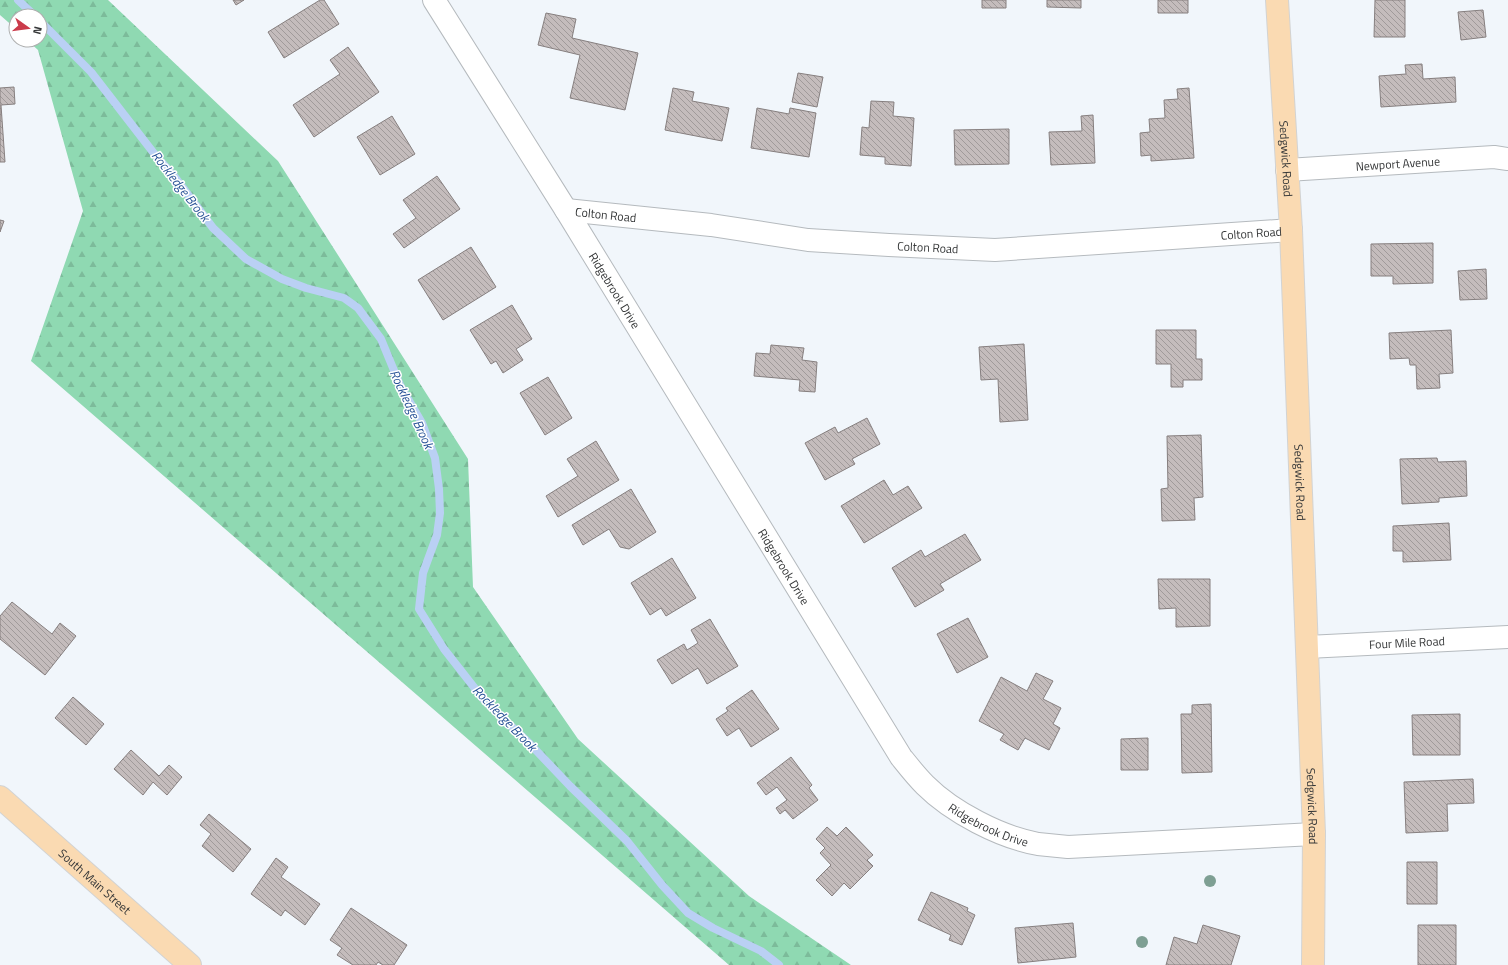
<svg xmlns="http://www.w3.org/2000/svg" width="1508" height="965" viewBox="0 0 1508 965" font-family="'Titillium Web',sans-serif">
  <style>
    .forest { fill: url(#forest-firs) }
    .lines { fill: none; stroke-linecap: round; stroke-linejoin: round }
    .stream { stroke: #bad0f4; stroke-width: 8 }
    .building { fill: url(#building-back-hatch); stroke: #867f7f }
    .minor-casing { stroke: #b5babe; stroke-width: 24 }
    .major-casing { stroke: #d2d3d3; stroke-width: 24 }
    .minor { stroke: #fff; stroke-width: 22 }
    .major { stroke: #fadab2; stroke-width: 22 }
    .tree { fill: #7e9f93 }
    .labels { text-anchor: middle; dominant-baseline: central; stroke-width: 3; stroke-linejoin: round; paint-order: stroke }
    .street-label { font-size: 12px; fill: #343637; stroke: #fff }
    .water-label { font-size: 13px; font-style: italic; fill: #265196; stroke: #fff }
  </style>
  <defs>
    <pattern id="forest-firs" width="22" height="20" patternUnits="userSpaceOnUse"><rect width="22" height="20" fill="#8fd9b2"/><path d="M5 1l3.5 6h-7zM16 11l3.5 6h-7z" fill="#7cbb9a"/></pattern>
    <pattern id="building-back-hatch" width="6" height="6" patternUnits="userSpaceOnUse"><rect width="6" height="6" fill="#c4bcbc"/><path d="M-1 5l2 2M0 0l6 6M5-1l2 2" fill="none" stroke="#a09a9a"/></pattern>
  </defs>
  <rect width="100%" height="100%" fill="#f1f6fb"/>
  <!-- forest -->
  <path class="forest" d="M 0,0 L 108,0 L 278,161 L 468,459 L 473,587 L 578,739 L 749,896 L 851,965 L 729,965 L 31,361 L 83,211 L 38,50 L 27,40 L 40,40 L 40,16 L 16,16 L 16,29 L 0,15 Z"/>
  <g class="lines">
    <!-- stream -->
    <path class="stream" d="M 18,0 L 35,16
      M 40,21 L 91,72 L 156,156 L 174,176 L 213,228 L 246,259 L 282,279 L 306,288 L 344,298 L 358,308 L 381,339 L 400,385 L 422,423 L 435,458 L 439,489 L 440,513 L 437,535 L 423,573 L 419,609 L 444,649 L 484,700 L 530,744 L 570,786 L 627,841 L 662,885 L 688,913 L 713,928 L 761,951 L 779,965"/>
  </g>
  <!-- building -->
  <path class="building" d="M 233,0 L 244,0 L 236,5 Z
    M 320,0 L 324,0 L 339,24 L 284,58 L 268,32 Z
    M 982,0 L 1006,0 L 1006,8 L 982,8 Z
    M 1047,0 L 1081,0 L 1081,8 L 1047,7 Z
    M 1158,0 L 1188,0 L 1188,13 L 1158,13 Z
    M 1375,0 L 1405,0 L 1405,37 L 1374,37 Z
    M 1483,10 L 1486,37 L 1461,40 L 1458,12 Z
    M 546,13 L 576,19 L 572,38 L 638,53 L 625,110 L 570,98 L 580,55 L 538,45 Z
    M 348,47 L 379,92 L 314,137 L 293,105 L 340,74 L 330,60 Z
    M 1422,64 L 1423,79 L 1455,77 L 1456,102 L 1381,107 L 1379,76 L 1406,74 L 1405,65 Z
    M 798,73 L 823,77 L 817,107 L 792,102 Z
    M 14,87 L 15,104 L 1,105 L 5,162 L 0,162 L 0,88 Z
    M 673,88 L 694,92 L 692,101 L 729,108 L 722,141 L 665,130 Z
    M 1189,88 L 1194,158 L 1151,161 L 1151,155 L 1141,156 L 1140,133 L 1150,132 L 1149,119 L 1165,118 L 1164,100 L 1178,99 L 1177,89 Z
    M 871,101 L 894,102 L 893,116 L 914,118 L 911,166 L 885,164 L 885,157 L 860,155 L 862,127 L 869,128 Z
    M 757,108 L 789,114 L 790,108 L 816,113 L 809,157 L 751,148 Z
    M 1093,115 L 1095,163 L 1051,165 L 1049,132 L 1082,131 L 1081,116 Z
    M 392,116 L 415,154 L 380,175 L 357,137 Z
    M 1009,129 L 1009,164 L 955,165 L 954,130 Z
    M 437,176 L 460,209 L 404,248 L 393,234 L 416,218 L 403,200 Z
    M 0,220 L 4,221 L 0,232 Z
    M 1433,243 L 1433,283 L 1393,284 L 1393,276 L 1371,276 L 1371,244 Z
    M 471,247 L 496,287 L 443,320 L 418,280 Z
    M 1486,269 L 1487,299 L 1460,300 L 1458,271 Z
    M 512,305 L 532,339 L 516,349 L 523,360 L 503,373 L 496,361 L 491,364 L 470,330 Z
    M 1156,330 L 1196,330 L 1196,359 L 1202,359 L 1202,380 L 1183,380 L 1183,387 L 1171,387 L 1171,364 L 1156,364 Z
    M 1451,330 L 1453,373 L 1439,374 L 1440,388 L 1417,389 L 1416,365 L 1410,365 L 1409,358 L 1390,359 L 1389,333 Z
    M 1024,344 L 1028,420 L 1000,422 L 998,379 L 981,380 L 979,347 Z
    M 771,345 L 804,348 L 802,360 L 817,362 L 815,392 L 799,391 L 800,380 L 754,376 L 756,353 L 770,354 Z
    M 548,377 L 572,418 L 545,435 L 520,393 Z
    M 867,418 L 880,444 L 852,459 L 855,464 L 825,480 L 805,443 L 835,427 L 838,433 Z
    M 1201,435 L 1203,497 L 1194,498 L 1195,520 L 1162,521 L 1161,489 L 1168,488 L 1167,436 Z
    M 596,441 L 619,480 L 558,517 L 546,496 L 578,476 L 567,459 Z
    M 1437,458 L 1438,462 L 1466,461 L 1467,496 L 1439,498 L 1439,502 L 1402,504 L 1400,459 Z
    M 884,480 L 893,495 L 908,486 L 922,508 L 864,543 L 841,506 Z
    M 631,489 L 656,532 L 629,549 L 620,547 L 609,529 L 583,545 L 572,525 Z
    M 1449,523 L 1451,560 L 1403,562 L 1403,551 L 1393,551 L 1393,526 Z
    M 965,534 L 981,560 L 940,584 L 944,590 L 915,607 L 892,568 L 921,550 L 925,557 Z
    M 672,558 L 696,598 L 666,616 L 661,608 L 650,615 L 631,583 Z
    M 1158,579 L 1210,579 L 1210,626 L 1176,627 L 1176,608 L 1159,609 Z
    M 12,602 L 52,634 L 60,623 L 76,636 L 45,675 L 0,639 L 0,616 Z
    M 968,618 L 988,657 L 957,673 L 937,634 Z
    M 710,619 L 738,666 L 707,684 L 698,668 L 672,684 L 657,660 L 684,644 L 687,650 L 698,643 L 691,630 Z
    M 1036,673 L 1053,681 L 1043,699 L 1061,708 L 1053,724 L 1060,728 L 1049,750 L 1025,738 L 1018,750 L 1000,740 L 1004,734 L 979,721 L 1001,677 L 1027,691 Z
    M 752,690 L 779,729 L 751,747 L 739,728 L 727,736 L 716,719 L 728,711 L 726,708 Z
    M 73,697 L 104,724 L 86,745 L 55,718 Z
    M 1211,704 L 1212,772 L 1182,773 L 1181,714 L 1192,714 L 1192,705 Z
    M 1460,714 L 1460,755 L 1413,755 L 1412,715 Z
    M 1148,738 L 1148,770 L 1121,770 L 1121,739 Z
    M 131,750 L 159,776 L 169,765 L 182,777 L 167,795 L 153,782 L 143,795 L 114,769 Z
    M 791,757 L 812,785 L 809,788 L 818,800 L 793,819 L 785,810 L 780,814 L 776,808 L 787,800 L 777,787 L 766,795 L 757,783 Z
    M 1473,779 L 1474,803 L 1447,804 L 1448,831 L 1406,833 L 1404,782 Z
    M 209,814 L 251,849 L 233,872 L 202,846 L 211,834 L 200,825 Z
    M 827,827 L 837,836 L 846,827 L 873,855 L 867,860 L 873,866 L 850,889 L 844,883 L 832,896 L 816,880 L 831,865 L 820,853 L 825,848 L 816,839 Z
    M 276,858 L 288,867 L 281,877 L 320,904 L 305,925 L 285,910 L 281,916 L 251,894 Z
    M 1407,862 L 1437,862 L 1437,904 L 1407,904 Z
    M 931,892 L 968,908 L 967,911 L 975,915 L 962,945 L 949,940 L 951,935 L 918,920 Z
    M 351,908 L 407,945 L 394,965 L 383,965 L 378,962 L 376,965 L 353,965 L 337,955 L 342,948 L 330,940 Z
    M 1073,923 L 1076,957 L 1018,963 L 1015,928 Z
    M 1203,925 L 1240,936 L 1231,965 L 1166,965 L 1174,937 L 1197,944 Z
    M 1418,925 L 1456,925 L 1456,965 L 1418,965 Z"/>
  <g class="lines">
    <defs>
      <g id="minor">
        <path id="s1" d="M 434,0 L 566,210 L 901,757 C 909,767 916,776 925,785 C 952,812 1000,837 1038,844 C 1048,845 1058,846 1068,847 L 1314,834"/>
        <path id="s2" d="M 1287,170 L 1494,157 L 1508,159"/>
        <path id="s3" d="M 566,210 L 711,225 L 808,240 L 889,245 L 995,250 L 1291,230"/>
        <path id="s4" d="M 1307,647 L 1508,637"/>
      </g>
      <g id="major">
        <path id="s5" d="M 1277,0 L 1291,230 L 1314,834 L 1313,965"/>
        <path id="s6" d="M 0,797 L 190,965"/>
      </g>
    </defs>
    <!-- minor casing -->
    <use href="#minor" class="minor-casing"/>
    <!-- major casing -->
    <use href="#major" class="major-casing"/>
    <!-- minor -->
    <use href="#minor" class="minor"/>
    <!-- major -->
    <use href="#major" class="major"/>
  </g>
  <!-- trees -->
  <g class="tree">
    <circle cx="1210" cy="881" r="6"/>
    <circle cx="1142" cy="942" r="6"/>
  </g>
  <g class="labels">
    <!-- street labels -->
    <g class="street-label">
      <text stroke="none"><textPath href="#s5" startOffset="159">Sedgwick Road</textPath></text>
      <text stroke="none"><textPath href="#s2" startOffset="111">Newport Avenue</textPath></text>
      <text stroke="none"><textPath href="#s3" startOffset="40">Colton Road</textPath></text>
      <text stroke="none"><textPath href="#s3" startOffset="688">Colton Road</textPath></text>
      <text stroke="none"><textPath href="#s3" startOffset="364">Colton Road</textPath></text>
      <text stroke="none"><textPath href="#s1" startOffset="342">Ridgebrook Drive</textPath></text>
      <text stroke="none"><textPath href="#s5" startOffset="483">Sedgwick Road</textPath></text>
      <text stroke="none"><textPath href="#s1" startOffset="666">Ridgebrook Drive</textPath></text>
      <text stroke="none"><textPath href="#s4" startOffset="100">Four Mile Road</textPath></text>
      <text stroke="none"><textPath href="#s5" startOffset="807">Sedgwick Road</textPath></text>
      <text stroke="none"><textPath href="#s1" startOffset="1002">Ridgebrook Drive</textPath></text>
      <text stroke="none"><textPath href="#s6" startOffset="127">South Main Street</textPath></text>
    </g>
    <!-- water labels -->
    <g class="water-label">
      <text transform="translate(181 186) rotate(52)">Rockledge Brook</text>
      <text transform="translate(412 409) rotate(65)">Rockledge Brook</text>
      <text transform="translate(505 718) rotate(46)">Rockledge Brook</text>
    </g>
  </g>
  <!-- north arrow -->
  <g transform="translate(28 28) rotate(104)"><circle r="19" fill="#ffffff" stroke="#aeafaf"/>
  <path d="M0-3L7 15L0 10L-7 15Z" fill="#cb3b4b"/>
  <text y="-6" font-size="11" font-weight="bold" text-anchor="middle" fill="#343637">N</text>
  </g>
</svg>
